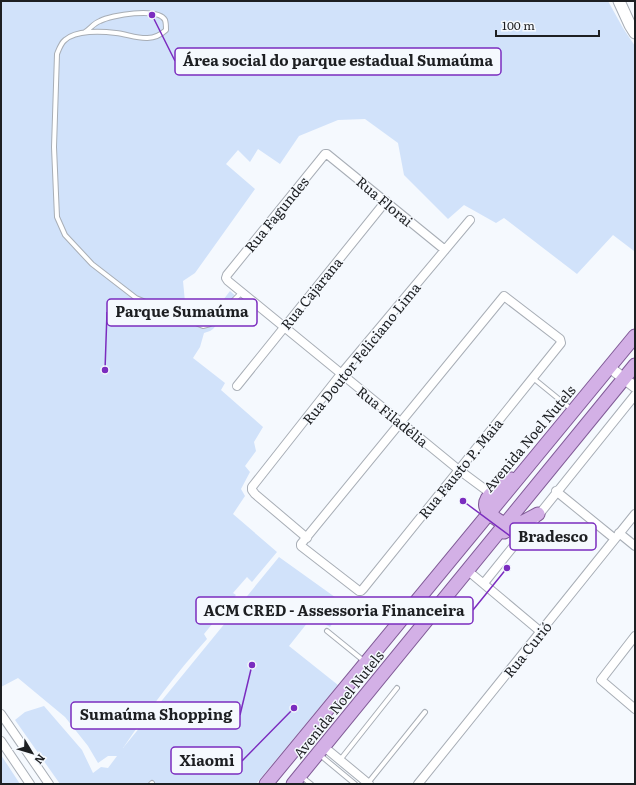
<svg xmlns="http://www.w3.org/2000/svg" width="636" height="785" viewBox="0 0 636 785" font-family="Literata,serif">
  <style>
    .green { fill: #d1e2fa }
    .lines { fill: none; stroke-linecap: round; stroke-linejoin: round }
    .service-casing { stroke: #a8aeb6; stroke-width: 6 }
    .minor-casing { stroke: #a8aeb6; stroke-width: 10 }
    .tertiary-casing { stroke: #a8aeb6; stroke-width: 12 }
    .secondary-casing { stroke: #a8aeb6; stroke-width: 13 }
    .primary-casing { stroke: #805b97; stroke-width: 15 }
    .service { stroke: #fff; stroke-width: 4 }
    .minor { stroke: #fff; stroke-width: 8 }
    .tertiary { stroke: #fff; stroke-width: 10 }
    .secondary { stroke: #fff; stroke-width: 11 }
    .primary { stroke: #d3b0e6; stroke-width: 13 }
    .labels { text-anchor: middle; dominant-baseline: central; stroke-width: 3; stroke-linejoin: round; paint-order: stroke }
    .street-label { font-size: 14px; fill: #1d1f22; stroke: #f5f9fe }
    .leader { fill: none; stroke: #7b2cbf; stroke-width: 1.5 }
    .callout-dot { fill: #7b2cbf; stroke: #f5f9fe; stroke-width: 1.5 }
    .callout { fill: #f5f9fe; stroke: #7b2cbf; stroke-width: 1.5 }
    .callout-label { font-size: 15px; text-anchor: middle; font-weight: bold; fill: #1d1f22 }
  </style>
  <rect width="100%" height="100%" fill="#f5f9fe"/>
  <!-- green -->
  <path class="green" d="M 1,1 L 608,1 L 623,28 L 635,46 L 635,249 L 634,251 L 613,235 L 577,274 L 504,218 L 496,223 L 464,205 L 448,219 L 404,175 L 398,143 L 365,119 L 338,120 L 299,136 L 280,164 L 258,149 L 250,162 L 238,150 L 226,164 L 255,189 L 195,273 L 183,281 L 185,302 L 193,309 L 198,305 L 207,312 L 207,321 L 230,291 L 239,299 L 213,329 L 210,331 L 204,333 L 200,347 L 193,358 L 225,383 L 221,390 L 263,427 L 254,442 L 256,451 L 245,466 L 250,472 L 241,489 L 245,496 L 233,514 L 277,552 L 252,582 L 247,577 L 233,593 L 236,595 L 204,634 L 207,639 C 176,673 149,710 123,748 L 279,557 L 346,605 L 330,627 L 312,617 L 289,646 L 338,685 L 256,784 L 60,784 L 15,720 L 25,712 L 44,706 L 82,750 L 93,773 L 101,767 L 108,768 L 117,756 L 108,756 L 98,763 L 88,746 L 65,717 L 18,678 L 1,687 Z
    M 1,755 L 20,784 L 1,784 Z"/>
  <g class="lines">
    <defs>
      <path id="service" d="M 85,32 C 90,29 94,23 100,21 C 111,15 158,7 165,20 C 166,23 166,27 166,30 C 150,45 133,35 116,33 C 101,31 76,30 65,40 C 61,43 59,49 57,54 L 54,147 L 56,194 L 57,217 L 65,235 L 92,264 L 136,298 L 203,326 L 210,324 L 241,293
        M 533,378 L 571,409
        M 327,631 L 364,661
        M 320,755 L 355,784
        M 340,760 L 397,688
        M 302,777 L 311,784
        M 368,783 L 425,712
        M 151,784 L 152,783"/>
      <path id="minor" d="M 445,250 L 327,154 L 325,154 L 227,275 L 226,278 L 228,281 L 459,470 L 490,493
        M 504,296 L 560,339 L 561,343 L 363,589 L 361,591 L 359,591 L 301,546 L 301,544 Z
        M 237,386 L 386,201
        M 556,491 L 615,539
        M 619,533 L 635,546
        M 307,538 L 255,494 L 252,490 L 252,487 L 341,374 L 470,220
        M 467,570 L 541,632
        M 484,583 L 635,395
        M 635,636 L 601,680 L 635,709
        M 1,714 L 49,784
        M 1,741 L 30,784
        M 323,746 L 369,784
        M 418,784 L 635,514"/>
      <path id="tertiary" d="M 609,367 L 635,387"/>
      <path id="secondary" d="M 619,1 L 630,25 L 635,33"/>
      <path id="primary" d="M 511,479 C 497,489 472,501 495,518 C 500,522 506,524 511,528
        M 504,532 L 538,514
        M 266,784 L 635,336
        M 293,784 L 635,365"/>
    </defs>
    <!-- service casing -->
    <use href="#service" class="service-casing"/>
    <!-- minor casing -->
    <use href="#minor" class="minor-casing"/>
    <!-- tertiary casing -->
    <use href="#tertiary" class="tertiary-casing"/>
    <!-- secondary casing -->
    <use href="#secondary" class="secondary-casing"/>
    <!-- primary casing -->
    <use href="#primary" class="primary-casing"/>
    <!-- service -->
    <use href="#service" class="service"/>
    <!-- minor -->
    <use href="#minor" class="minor"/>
    <!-- tertiary -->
    <use href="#tertiary" class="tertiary"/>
    <!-- secondary -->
    <use href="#secondary" class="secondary"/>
    <!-- primary -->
    <use href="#primary" class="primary"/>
  </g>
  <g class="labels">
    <!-- street labels -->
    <g class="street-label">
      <text transform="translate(385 201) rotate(40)">Rua Florai</text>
      <text transform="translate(276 214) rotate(-51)">Rua Fagundes</text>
      <text transform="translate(311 293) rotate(-51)">Rua Cajarana</text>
      <text transform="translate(361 353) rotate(-51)">Rua Doutor Feliciano Lima</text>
      <text transform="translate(393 416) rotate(39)">Rua Filadélia</text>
      <text transform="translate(529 438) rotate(-50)">Avenida Noel Nutels</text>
      <text transform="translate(460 468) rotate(-51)">Rua Fausto P. Maia</text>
      <text transform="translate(527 649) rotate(-51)">Rua Curió</text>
      <text transform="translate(338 704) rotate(-51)">Avenida Noel Nutels</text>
    </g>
  </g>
  <!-- callouts -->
  <path class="leader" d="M152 15L175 61M105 370L107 312M463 501L510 536M507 568L473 610M252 665L240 715M294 708L242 761"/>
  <g class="callout-dot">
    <circle cx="152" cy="15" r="4"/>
    <circle cx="105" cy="370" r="4"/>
    <circle cx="463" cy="501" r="4"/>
    <circle cx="507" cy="568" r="4"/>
    <circle cx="252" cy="665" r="4"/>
    <circle cx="294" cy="708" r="4"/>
  </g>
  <g class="callout">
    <rect x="175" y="48" width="326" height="27" rx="4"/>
    <rect x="107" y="299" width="150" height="27" rx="4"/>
    <rect x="510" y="523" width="86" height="27" rx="4"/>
    <rect x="196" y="597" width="277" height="27" rx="4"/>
    <rect x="71" y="702" width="169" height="27" rx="4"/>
    <rect x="171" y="747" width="71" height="27" rx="4"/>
  </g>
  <g class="callout-label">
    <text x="338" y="66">Área social do parque estadual Sumaúma</text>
    <text x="182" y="317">Parque Sumaúma</text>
    <text x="553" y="542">Bradesco</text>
    <text x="334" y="616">ACM CRED - Assessoria Financeira</text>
    <text x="156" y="720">Sumaúma Shopping</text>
    <text x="207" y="766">Xiaomi</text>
  </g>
  <!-- border -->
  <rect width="636" height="785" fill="none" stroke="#1d1f22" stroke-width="4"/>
  <!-- north arrow -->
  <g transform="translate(32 753) rotate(128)" stroke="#f5f9fe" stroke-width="3" paint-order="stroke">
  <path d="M0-3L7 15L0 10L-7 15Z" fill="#1d1f22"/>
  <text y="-6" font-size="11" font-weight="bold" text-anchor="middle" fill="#1d1f22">N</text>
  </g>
  <!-- scale -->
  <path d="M496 30v6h103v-6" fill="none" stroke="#1d1f22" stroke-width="2"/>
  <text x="502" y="30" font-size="12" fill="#1d1f22" stroke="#f5f9fe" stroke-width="3" paint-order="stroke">100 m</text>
</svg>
